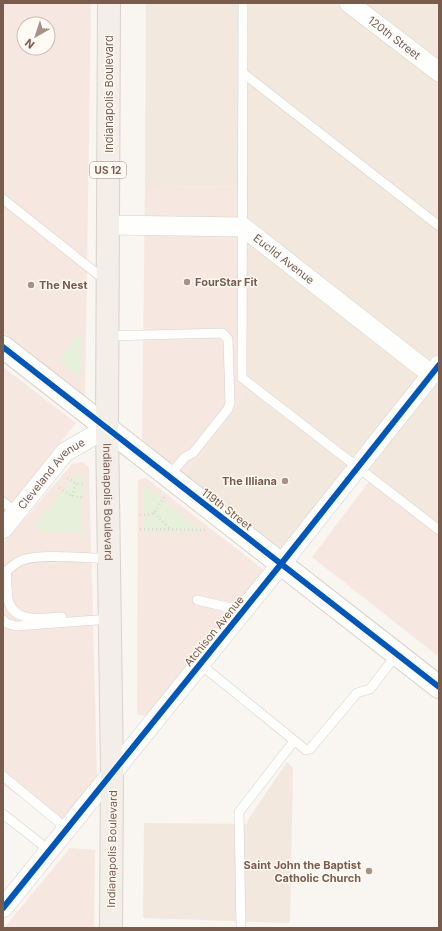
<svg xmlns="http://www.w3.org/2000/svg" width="442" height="931" viewBox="0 0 442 931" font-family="Inter,sans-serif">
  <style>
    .residential { fill: #f2e8de }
    .commercial { fill: #f6e8e1; fill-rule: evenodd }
    .green { fill: #e7f0db }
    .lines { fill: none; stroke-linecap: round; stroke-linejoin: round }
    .lane-casing { stroke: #d7d1cb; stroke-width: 10 }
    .street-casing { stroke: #d7d1cb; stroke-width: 20 }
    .secondary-casing { stroke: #d9d2cb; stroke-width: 24 }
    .primary-casing { stroke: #dad1cc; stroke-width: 24 }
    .path { stroke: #dcd5d0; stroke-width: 2.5; stroke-dasharray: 1 3; stroke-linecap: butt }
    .lane { stroke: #fefefd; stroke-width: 9 }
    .street { stroke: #fefefd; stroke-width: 19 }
    .secondary { stroke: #fefefd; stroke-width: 22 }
    .primary { stroke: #f3eee8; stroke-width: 22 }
    .cycleway-casing { stroke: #fffaf3; stroke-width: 8 }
    .cycleway { stroke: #0057b8; stroke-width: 6 }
    .poi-dot { fill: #a69286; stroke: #fffaf3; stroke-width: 1.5 }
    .labels { text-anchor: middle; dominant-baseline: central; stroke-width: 3; stroke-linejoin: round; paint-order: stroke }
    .shield { fill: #fffaf3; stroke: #a28b7f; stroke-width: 1 }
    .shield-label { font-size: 10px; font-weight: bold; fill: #7a5c4d }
    .street-label { font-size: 11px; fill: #7a5c4d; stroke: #fffaf3 }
    .poi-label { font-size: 11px; font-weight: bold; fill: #7a5c4d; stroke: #fffaf3; text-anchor: start }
  </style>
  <rect width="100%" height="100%" fill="#f9f5f0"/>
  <!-- residential -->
  <path class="residential" d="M 146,3 L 439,3 L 439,525 L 355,461 L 284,550 L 186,475 L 254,382 L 247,376 L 246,186 L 145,187 Z
    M 287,762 L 293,768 L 290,923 L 143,918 L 144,823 L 247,824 L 249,818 Z"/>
  <!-- commercial -->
  <path class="commercial" d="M 3,3 L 91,3 L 85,397 L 3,332 ZM 24,24 L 48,24 L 48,48 L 24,48 Z
    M 247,186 L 247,376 L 254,382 L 186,475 L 142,441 L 145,187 Z
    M 3,367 L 76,423 L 5,512 L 3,510 Z
    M 83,462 L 89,467 L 97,776 L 60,823 L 3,785 L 3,544 L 72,464 Z
    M 374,475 L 439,525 L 439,657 L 312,557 Z
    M 146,478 L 265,571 L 150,716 L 137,715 L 138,480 Z
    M 70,848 L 95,850 L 94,928 L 4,928 Z"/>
  <!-- green -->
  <path class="green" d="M 82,330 L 80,379 L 59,360 Z
    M 74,476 L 83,477 L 82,541 L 75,532 L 43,532 L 35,526 Z
    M 143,484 L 204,533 L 144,533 Z"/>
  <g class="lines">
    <defs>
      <path id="lane" d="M 243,3 L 242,378 L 439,530
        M 243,73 L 439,226
        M 3,199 L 105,280
        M 108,336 L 222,333 L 228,339 L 230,403 L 228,409 L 193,453 L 185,457 L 169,476
        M 3,502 L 16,512
        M 6,571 C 7,581 7,590 8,599 C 13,624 43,618 62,617
        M 3,579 C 6,571 12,565 20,561 C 36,553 89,558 110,559
        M 197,600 L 244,611
        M 3,620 L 6,623 L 16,626 L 110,619
        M 200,664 L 306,750 L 310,749 L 357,693 L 370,689 L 397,654
        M 3,776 L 66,828
        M 3,814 L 49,850
        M 241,928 L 239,812 L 294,741"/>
      <g id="street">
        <path id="s1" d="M 349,3 L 439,72"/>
        <path id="s2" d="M 108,225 L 243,227 L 432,375"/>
        <path id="s3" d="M 3,529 L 65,452 L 107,428"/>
        <path d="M 3,908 L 281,564 L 439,365"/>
      </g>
      <path id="secondary" d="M 3,347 L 439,687"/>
      <g id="primary">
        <path id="s4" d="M 109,3 L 107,428 L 112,772 L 111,928"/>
      </g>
    </defs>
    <!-- lane casing -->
    <use href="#lane" class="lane-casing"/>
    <!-- street casing -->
    <use href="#street" class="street-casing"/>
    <!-- secondary casing -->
    <use href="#secondary" class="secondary-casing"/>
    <!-- primary casing -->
    <use href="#primary" class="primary-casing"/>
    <!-- path -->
    <path class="path" d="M 67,478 L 76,483 L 85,485
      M 59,488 L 72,496 L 85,498
      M 72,496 L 76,483
      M 154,513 L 171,530
      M 140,515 L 147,515 L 154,513 L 164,497
      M 140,529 L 205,530"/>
    <!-- lane -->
    <use href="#lane" class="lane"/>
    <!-- street -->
    <use href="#street" class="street"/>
    <!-- secondary -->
    <use href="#secondary" class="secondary"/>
    <!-- primary -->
    <use href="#primary" class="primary"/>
    <defs>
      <path id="cycleway" d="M 3,347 L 439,687
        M 3,908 L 281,564 L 439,365"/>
    </defs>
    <!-- cycleway casing -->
    <use href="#cycleway" class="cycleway-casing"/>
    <!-- cycleway -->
    <use href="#cycleway" class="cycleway"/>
  </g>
  <!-- markers -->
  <g class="poi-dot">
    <circle cx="187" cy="282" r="4"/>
    <circle cx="31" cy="285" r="4"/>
    <circle cx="285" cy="481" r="4"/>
    <circle cx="369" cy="871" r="4"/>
  </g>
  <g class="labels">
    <!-- shield labels -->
    <rect class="shield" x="90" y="162" width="36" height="16" rx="3"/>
    <g class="shield-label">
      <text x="108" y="170">US 12</text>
    </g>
    <!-- street labels -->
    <g class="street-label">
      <text stroke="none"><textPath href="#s1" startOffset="57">120th Street</textPath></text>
      <text transform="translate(109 94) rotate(-90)">Indianapolis Boulevard</text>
      <text stroke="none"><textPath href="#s2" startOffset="187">Euclid Avenue</textPath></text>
      <text stroke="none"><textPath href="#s3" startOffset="74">Cleveland Avenue</textPath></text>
      <text stroke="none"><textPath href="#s4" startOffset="499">Indianapolis Boulevard</textPath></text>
      <text transform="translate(227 509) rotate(38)">119th Street</text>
      <text transform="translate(214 631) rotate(-51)">Atchison Avenue</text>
      <text transform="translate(112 849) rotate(-89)">Indianapolis Boulevard</text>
    </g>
    <!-- poi labels -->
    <g class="poi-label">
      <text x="195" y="282">FourStar Fit</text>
      <text x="39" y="285">The Nest</text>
      <text x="277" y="481" text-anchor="end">The Illiana</text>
      <text x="361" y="865" text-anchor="end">Saint John the Baptist<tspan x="361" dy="13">Catholic Church</tspan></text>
    </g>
  </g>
  <!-- border -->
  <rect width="442" height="931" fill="none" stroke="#7a5c4d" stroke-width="8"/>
  <!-- north arrow -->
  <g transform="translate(36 36) rotate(219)"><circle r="19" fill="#fffaf3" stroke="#cabbb1"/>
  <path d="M0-3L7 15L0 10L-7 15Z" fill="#a69286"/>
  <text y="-6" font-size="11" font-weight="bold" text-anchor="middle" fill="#7a5c4d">N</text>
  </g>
</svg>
